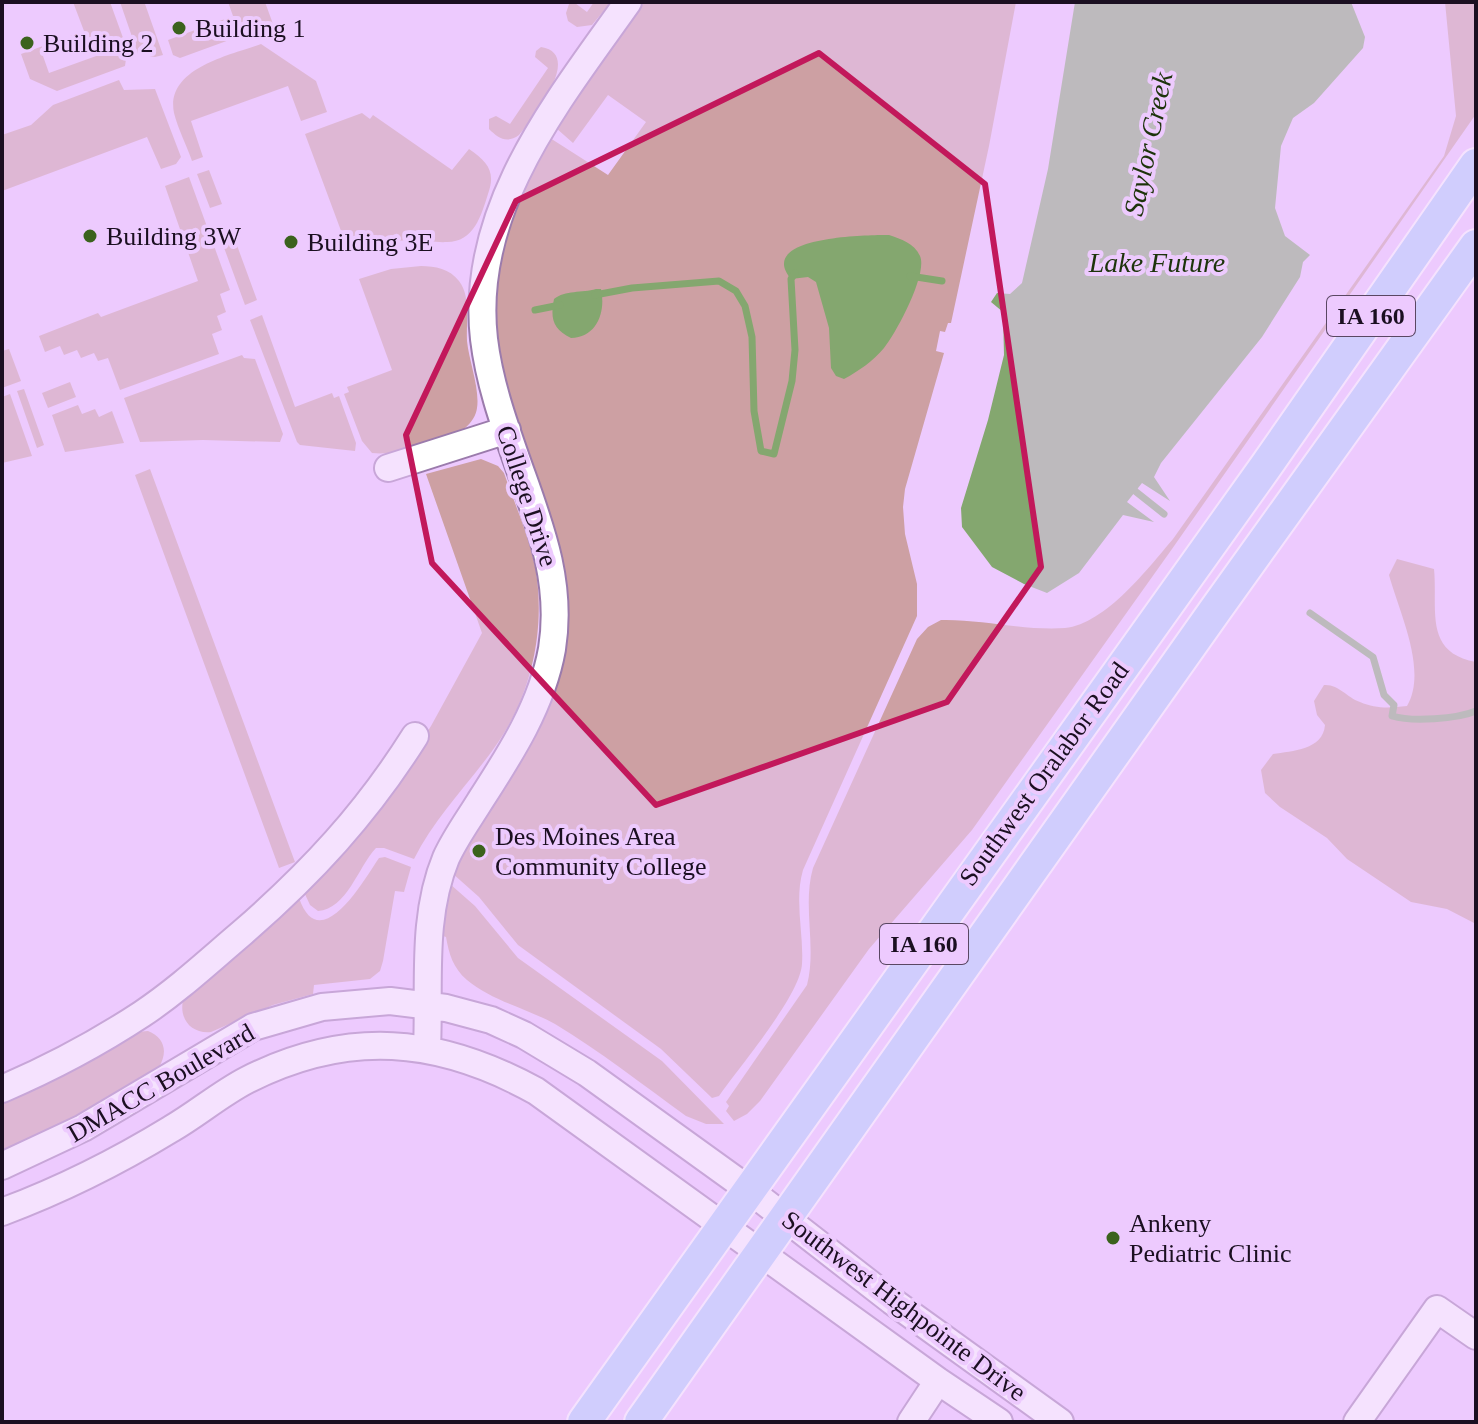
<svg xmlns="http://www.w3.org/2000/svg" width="1478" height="1424" viewBox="0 0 1478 1424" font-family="Georgia,serif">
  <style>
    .green { fill: #cda0a3; fill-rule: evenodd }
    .water { fill: #84a76f }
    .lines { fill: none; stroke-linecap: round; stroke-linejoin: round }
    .stream { stroke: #84a76f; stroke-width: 7 }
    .minor-casing { stroke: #9b7bac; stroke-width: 30 }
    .major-casing { stroke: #fff; stroke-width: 36 }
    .minor { stroke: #fff; stroke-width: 26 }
    .major { stroke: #add1fc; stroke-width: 32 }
    .marked { fill: none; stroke: #c2185b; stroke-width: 6; stroke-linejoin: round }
    .poi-dot { fill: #3b621d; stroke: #edcafe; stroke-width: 3 }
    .labels { text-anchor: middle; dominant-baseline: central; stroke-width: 8; stroke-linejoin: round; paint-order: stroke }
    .shield { fill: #edcafe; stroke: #5a4763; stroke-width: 2 }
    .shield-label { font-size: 24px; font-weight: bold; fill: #1b0f21 }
    .poi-label { font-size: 26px; fill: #1b0f21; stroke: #edcafe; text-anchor: start }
    .street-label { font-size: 26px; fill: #1b0f21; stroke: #edcafe }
    .water-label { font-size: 28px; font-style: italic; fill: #1d340b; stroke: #edcafe }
  </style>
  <rect width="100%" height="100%" fill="#edcafe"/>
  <!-- green -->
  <path class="green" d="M 73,2 L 110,2 L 130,57 L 126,59 L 125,66 L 57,91 L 30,79 L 21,54 L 84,31 ZM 92,37 L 99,55 L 49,73 L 43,56 Z
    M 120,2 L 148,2 L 145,4 L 163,55 L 155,57 L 138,54 Z
    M 228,2 L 265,2 L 273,24 L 180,58 L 173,55 L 168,40 L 233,16 Z
    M 594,2 L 611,2 L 592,25 L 577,27 L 568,21 L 566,13 L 569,4 L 575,3 L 587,12 Z
    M 644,2 L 1016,2 L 989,146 L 951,323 L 948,323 L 945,332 L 940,331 L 936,351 L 944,353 L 905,489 L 903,507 L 905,534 L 917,584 L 917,616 L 803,870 C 794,901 804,934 802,964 C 800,996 739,1067 719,1096 L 712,1098 L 661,1049 L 518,945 L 479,897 L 452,873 L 560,655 L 500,382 L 492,295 L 511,210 L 550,138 L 608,175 L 646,122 L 608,95 L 573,143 L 556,128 Z
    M 1445,2 L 1476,2 L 1476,114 L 1172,549 L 972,830 L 869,949 L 760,1101 L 747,1114 L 734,1121 L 726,1111 L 729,1106 L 726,1102 L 807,985 C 817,947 802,906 813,868 L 917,639 L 928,627 L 941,620 C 982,619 1025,631 1065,628 C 1106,624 1149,567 1173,539 L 1444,156 L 1456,116 Z
    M 261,44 L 316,81 L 327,112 L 301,121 L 288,86 L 191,121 L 203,157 L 192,161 C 187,146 178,129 174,113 C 165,68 231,55 261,44 Z
    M 541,47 C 585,54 531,120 519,135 C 507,144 498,138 489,129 L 489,119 L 496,116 L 510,124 L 548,68 L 535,57 L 536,51 Z
    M 119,80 L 124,90 L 155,89 L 181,157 L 176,164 L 161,169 L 147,137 L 2,191 L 2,135 L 31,125 L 53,105 Z
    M 362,113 L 370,119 L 373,115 L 452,170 L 469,149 C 488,162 496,172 488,194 C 481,216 474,242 447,242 C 435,243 423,239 410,240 C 389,241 370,247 350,255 L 305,134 Z
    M 209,170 L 222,204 L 210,208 L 197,174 Z
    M 189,177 L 230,290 L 220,294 L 226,312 L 217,316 L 222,330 L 212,334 L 219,354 L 120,390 L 108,358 L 98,361 L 94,353 L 81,358 L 77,350 L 64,355 L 60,346 L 45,352 L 39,336 L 98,313 L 101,317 L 198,281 L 165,186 Z
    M 231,229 L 257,300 L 245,305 L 219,234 Z
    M 421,266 C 435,266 450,269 459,281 C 471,296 466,322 467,341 C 469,361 480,389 477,408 C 473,442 400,456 372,453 L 362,441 L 344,394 L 349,392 L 347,387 L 392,370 L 359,279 L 391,269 Z
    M 262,315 L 295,407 L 332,393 L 334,398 L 339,396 L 356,443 L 355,451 L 300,445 L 297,442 L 250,320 Z
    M 9,349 L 21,381 L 2,388 L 2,351 Z
    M 242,355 L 244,358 L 255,359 L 283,434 L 280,442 L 203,440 L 140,442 L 124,398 Z
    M 70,382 L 76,397 L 48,408 L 42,393 Z
    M 24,389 L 44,445 L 37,448 L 17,391 Z
    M 10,394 L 32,456 L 2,463 L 2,397 Z
    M 78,405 L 82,414 L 95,409 L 99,417 L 112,411 L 124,443 L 65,452 L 52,415 Z
    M 481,459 L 498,466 L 504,473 C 515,505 530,538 536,572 C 545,629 532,692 499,741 C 472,781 436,815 414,859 L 384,848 L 376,848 C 358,867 347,909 318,911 L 310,905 L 304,892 L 392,788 L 431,726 L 482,633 L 426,474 Z
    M 150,469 L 295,862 L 279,868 L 135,475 Z
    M 1397,559 L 1434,569 C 1438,609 1423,652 1476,662 L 1476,924 L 1447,909 L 1411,902 L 1347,859 L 1327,838 L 1280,807 L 1265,793 L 1261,770 L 1273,754 C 1292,751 1323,750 1325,725 L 1317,715 L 1314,701 L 1324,685 C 1339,684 1346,697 1360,702 C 1376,709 1390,708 1407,706 C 1428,670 1399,612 1389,575 Z
    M 385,857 L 411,867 L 404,892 L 395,891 L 383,961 L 380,971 L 370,979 L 314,985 L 313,994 L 273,1005 L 211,1032 C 191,1034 179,1019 183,1000 L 299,898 C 320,958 364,880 379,858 Z
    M 450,884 L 475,906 L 518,958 L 662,1061 L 724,1124 L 706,1124 L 686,1116 C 643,1085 600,1051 555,1024 C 526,1008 492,1001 467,980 C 453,968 449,954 446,937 L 443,936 L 443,921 Z
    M 148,1031 C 165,1038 168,1052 159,1067 L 84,1112 L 2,1151 L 2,1104 C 35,1090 67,1074 99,1056 C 114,1048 130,1031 148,1031 Z"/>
  <!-- water -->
  <path class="water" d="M 1075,2 L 1351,2 L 1365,37 L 1363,48 L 1314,103 L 1293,118 L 1281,146 L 1275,208 L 1285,236 L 1310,255 L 1303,262 L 1300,277 L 1262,337 L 1161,463 L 1154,477 L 1170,501 L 1142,483 L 1127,502 L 1154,522 L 1123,515 L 1079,573 L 1047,593 L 1024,584 L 992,567 L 962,527 L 961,508 L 988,420 L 1004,355 L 1003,312 L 991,302 L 997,293 L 1010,294 L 1022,283 L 1048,169 Z
    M 889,235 C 901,239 914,243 920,256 C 928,274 896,333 884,348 C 873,361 859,371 844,379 L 836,376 L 831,368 L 829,328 L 816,282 L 808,277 L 791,279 C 755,236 868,235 889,235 Z
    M 596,289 L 601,289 C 606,312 597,337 571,338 C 553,329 550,319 554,299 C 565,290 582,293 596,289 Z"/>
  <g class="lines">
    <!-- stream -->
    <path class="stream" d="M 910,276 L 942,281
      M 595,295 L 632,288 L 719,281 L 736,291 L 745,306 L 752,337 L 754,411 L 761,451 L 774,454 L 792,381 L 795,350 L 791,279 L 795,273
      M 535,310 L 560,305
      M 1131,484 L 1135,491 L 1164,514
      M 1310,613 L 1373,657 L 1384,695 L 1394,705 L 1392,716 C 1412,722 1457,719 1476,711"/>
    <defs>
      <path id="minor" d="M 388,468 L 507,430
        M 427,1049 C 430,985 421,918 446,858 C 455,838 469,819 480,801 C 511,753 542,705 552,649 C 563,581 539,523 517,461 C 503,421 489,381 484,339 C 469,209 558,101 628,2
        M 2,1089 C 51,1068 98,1043 142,1014 C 178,990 209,961 242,933 C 311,873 366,814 415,736
        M 2,1166 L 83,1128 L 253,1027 L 322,1007 L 390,1001 L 446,1008 L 491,1020 L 524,1035 L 587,1073 L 748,1189 L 892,1301 L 1060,1422
        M 2,1212 C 61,1190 117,1162 171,1129 C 197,1114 220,1094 247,1080 C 348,1029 438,1037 536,1091 L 938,1381 L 999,1422
        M 911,1422 L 938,1381
        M 1357,1422 L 1437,1309 L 1476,1336"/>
      <path id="major" d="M 584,1422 L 1266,466 L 1476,165
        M 641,1422 L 1216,609 L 1476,246"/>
    </defs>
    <!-- minor casing -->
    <use href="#minor" class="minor-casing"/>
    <!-- major casing -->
    <use href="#major" class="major-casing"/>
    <!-- minor -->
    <use href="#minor" class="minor"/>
    <!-- major -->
    <use href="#major" class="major"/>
  </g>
  <!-- marked area -->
  <path d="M0 0H1478V1424H0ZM 819,53 L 985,184 L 1041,567 L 947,702 L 656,805 L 432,563 L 406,435 L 516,201 Z" fill="#edcafe" fill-opacity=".55" fill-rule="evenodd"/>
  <path class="marked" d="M 819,53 L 985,184 L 1041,567 L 947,702 L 656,805 L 432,563 L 406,435 L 516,201 Z"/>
  <!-- markers -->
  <g class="poi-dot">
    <circle cx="179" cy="28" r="8"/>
    <circle cx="27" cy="43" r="8"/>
    <circle cx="90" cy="236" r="8"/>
    <circle cx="291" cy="242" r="8"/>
    <circle cx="479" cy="851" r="8"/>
    <circle cx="1113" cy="1238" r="8"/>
  </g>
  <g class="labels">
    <!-- shield labels -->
    <g class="shield">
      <rect x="1327" y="296" width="88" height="40" rx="6"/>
      <rect x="880" y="924" width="88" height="40" rx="6"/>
    </g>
    <g class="shield-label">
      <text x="1371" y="316">IA 160</text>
      <text x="924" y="944">IA 160</text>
    </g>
    <!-- poi labels -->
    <g class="poi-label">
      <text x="195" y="28">Building 1</text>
      <text x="43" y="43">Building 2</text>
      <text x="106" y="236">Building 3W</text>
      <text x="307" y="242">Building 3E</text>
      <text x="495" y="836">Des Moines Area<tspan x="495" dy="30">Community College</tspan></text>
      <text x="1129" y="1223">Ankeny<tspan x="1129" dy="30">Pediatric Clinic</tspan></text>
    </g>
    <!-- street labels -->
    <g class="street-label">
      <text transform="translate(527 496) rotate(72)">College Drive</text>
      <text transform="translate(1044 774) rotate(-54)">Southwest Oralabor Road</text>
      <text transform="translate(161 1083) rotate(-30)">DMACC Boulevard</text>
      <text transform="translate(904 1306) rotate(37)">Southwest Highpointe Drive</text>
    </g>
    <!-- water labels -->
    <g class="water-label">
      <text transform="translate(1148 144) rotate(-78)">Saylor Creek</text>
      <text x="1157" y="262">Lake Future</text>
    </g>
  </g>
  <!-- border -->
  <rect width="1478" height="1424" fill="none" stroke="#1b0f21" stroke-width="8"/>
</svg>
